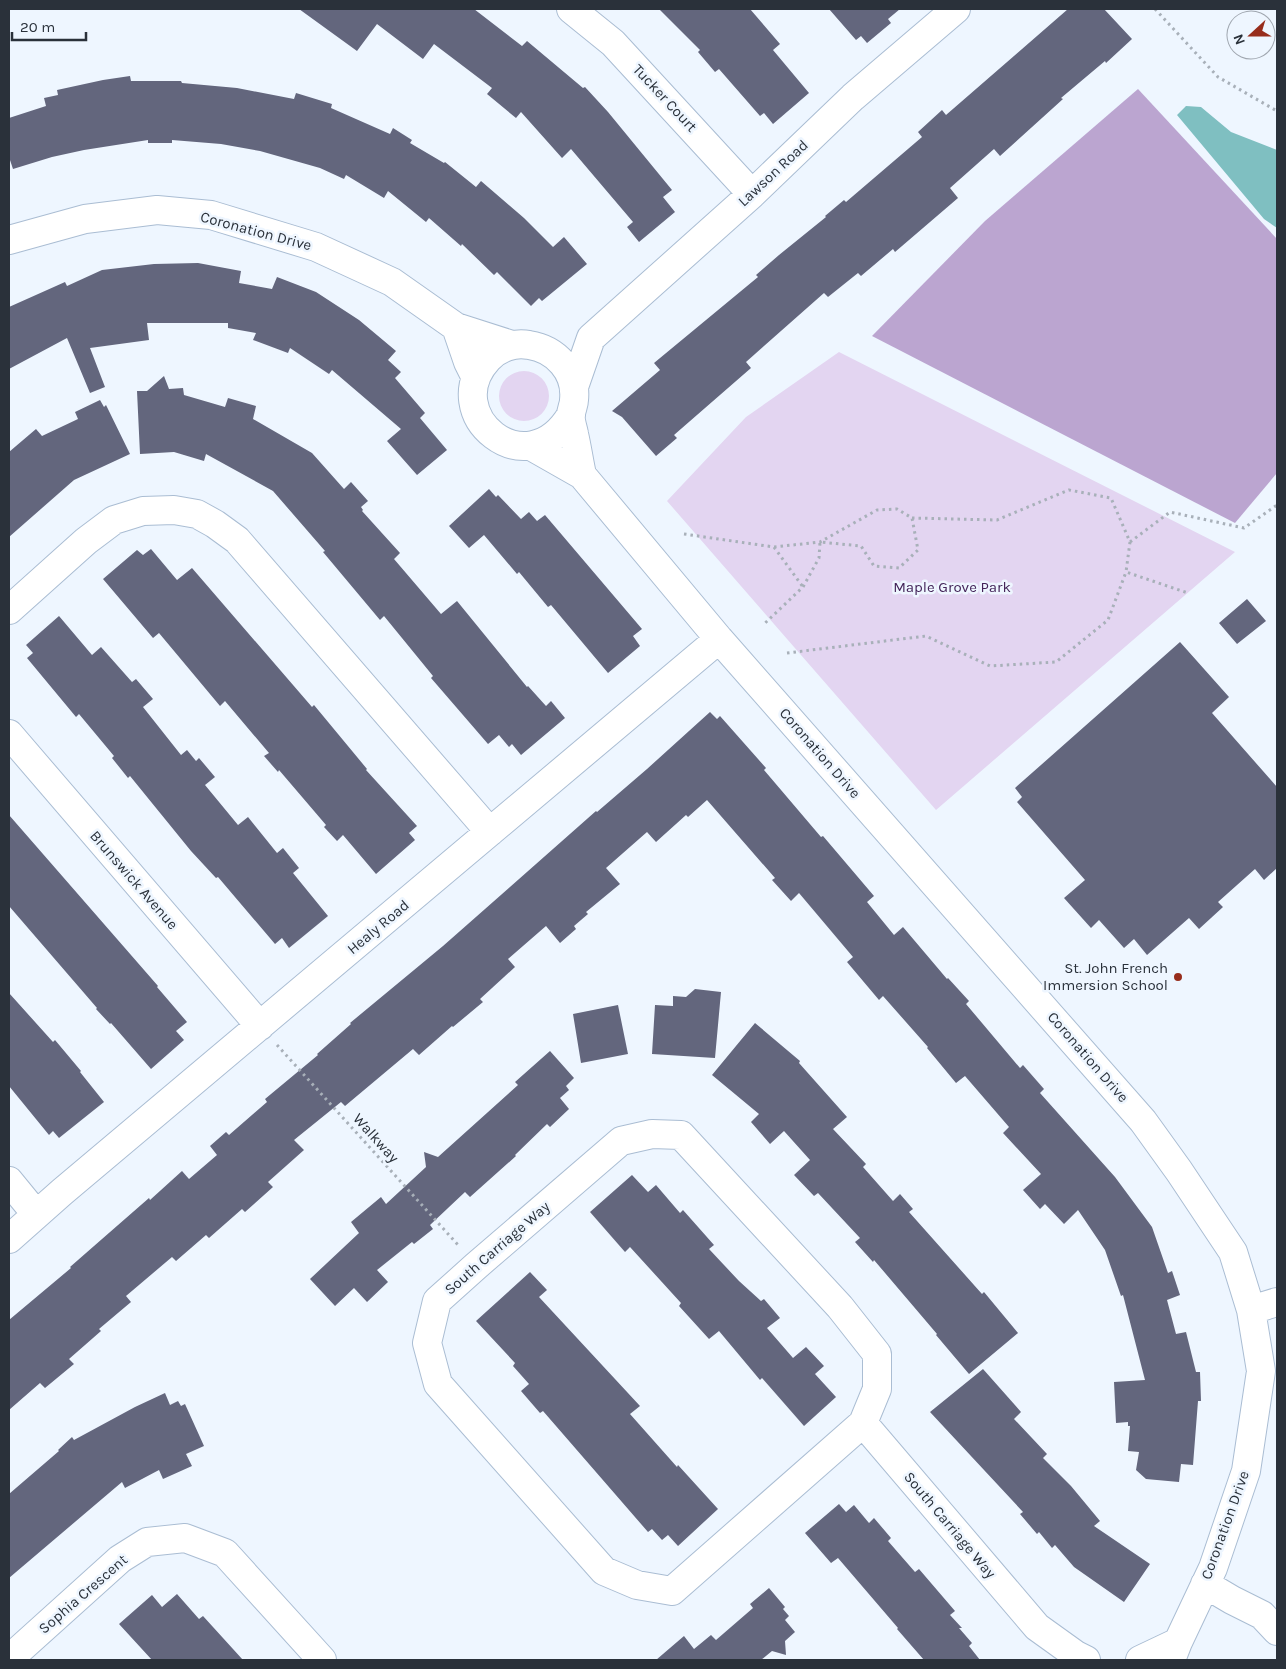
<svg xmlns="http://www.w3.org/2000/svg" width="1286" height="1669" viewBox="0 0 1286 1669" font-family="Karla,sans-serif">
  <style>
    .green { fill: #e3d5f1 }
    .forest { fill: #bba5d0 }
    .water { fill: #7fbfc1 }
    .building { fill: #63667d }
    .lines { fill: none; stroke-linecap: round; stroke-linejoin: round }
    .minor-casing { stroke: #aabdd3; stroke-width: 30 }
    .path { stroke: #a8b0b9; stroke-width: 3; stroke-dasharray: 2.5 4; stroke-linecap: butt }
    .minor { stroke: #fff; stroke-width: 28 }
    .poi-dot { fill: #972d1c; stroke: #eef6ff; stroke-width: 2 }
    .labels { text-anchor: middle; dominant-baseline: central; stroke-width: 5; stroke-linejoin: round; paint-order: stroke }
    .street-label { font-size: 15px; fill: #2a313a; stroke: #eef6ff }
    .park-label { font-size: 15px; fill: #432459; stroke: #eef6ff }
    .poi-label { font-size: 15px; fill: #2a313a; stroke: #eef6ff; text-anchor: end }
  </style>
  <rect width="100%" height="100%" fill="#eef6ff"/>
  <!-- green -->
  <path class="green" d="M 839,352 L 1235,552 L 936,810 L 667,501 L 746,417 Z
    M499 396a25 25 0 1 1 50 0a25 25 0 1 1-50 0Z"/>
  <!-- forest -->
  <path class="forest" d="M 1138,89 L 1277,239 L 1277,473 L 1235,523 L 872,336 L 985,221 Z"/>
  <!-- water -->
  <path class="water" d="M 1186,106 L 1201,107 L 1231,132 L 1277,150 L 1277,228 L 1264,219 L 1177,115 Z"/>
  <!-- building -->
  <path class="building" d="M 299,9 L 474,9 L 522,46 L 527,41 L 583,88 L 585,87 L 608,112 L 672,190 L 663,197 L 675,212 L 639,242 L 627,227 L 633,222 L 571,149 L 562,158 L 521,112 L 516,118 L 487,94 L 492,88 L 434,44 L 423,59 L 377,24 L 357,51 Z
    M 659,9 L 750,9 L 780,44 L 773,50 L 809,93 L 773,124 L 764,113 L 760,116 L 719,69 L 715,72 L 698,52 L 700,50 Z
    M 829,9 L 900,9 L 888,19 L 891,23 L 867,43 L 861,36 L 856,40 Z
    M 1068,9 L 1104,9 L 1132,39 L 1106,63 L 1105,61 L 1061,98 L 1063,99 L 1000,156 L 994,149 L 950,188 L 958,198 L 895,252 L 893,249 L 861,276 L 858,273 L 828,297 L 824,293 L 746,362 L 751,368 L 674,435 L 677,438 L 656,456 L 622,417 L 612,411 L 660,370 L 654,363 L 758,277 L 756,275 L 779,255 L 826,217 L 825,216 L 844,200 L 846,202 L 922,137 L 918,132 L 942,110 L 946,115 Z
    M 130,76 L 131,81 L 181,81 L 182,83 L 237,88 L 294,99 L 296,93 L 332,104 L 331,108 L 390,134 L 393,128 L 412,140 L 410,143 L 444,163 L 445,162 L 476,187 L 481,181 L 524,218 L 553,247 L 564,237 L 587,264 L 542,301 L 539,298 L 531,306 L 497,272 L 494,275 L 462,244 L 461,246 L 429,218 L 426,222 L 388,191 L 384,198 L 346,175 L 344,179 L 320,168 L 260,151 L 221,144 L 172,140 L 172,143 L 148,143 L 148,140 L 84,150 L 52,157 L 13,169 L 9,157 L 9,118 L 46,106 L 44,98 L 58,95 L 57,90 L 103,80 Z
    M 198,263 L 241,271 L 239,283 L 272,289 L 277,277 L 316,292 L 359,320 L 396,351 L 388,360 L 401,372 L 395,378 L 425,413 L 420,418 L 447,450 L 417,475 L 387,441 L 401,429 L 332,370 L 329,374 L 290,348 L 288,353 L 253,340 L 256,333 L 228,328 L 228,323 L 147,323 L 149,340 L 90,348 L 105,387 L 90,393 L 67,338 L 9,369 L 9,307 L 65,282 L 67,286 L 102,270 L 154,264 Z
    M 164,376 L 169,389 L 183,388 L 184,395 L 225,407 L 228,398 L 256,406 L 253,419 L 312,453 L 344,489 L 351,482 L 368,501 L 361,507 L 363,510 L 362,511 L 400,553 L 394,559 L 441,614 L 457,601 L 527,687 L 528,686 L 546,706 L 551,701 L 565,718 L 521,755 L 512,744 L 509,747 L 499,735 L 488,744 L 431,678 L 433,676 L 384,616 L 380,620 L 323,552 L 325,551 L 273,491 L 206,454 L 204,461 L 174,452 L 140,454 L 137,391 L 147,391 Z
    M 100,400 L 104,407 L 106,405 L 130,454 L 74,480 L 9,537 L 9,452 L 36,429 L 42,436 L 78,419 L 75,412 Z
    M 489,489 L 496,497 L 498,495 L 521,519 L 529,512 L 537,521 L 545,515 L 642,629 L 633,636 L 640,646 L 608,673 L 551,605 L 548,607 L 519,572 L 517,574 L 484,535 L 469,548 L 449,526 Z
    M 151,549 L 177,580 L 192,568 L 312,707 L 314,705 L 367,769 L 366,770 L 417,826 L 409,833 L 415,840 L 376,874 L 343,835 L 337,841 L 324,827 L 326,825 L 279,770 L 278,772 L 264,756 L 269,753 L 225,701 L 220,706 L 159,633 L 153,638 L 103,579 L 137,550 L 143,555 Z
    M 1247,599 L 1266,621 L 1237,644 L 1219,623 Z
    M 59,616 L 92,655 L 101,647 L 132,682 L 136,679 L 153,699 L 143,707 L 181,755 L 187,750 L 196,761 L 199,758 L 215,777 L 205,785 L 238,825 L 248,817 L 277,853 L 283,848 L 299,868 L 293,873 L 328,916 L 289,948 L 282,938 L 275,944 L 218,877 L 216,878 L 191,851 L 130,776 L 128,778 L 112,758 L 114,756 L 79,714 L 76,717 L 27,658 L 33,653 L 26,645 Z
    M 1180,642 L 1229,697 L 1212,713 L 1277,787 L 1277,868 L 1264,880 L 1255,869 L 1218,902 L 1223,907 L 1199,929 L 1189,918 L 1147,955 L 1134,939 L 1124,948 L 1099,920 L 1091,928 L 1064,898 L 1085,880 L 1017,802 L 1022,797 L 1015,788 Z
    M 710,712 L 717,719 L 720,716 L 766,768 L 764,770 L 821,837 L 823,836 L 874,896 L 867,902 L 894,935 L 903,927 L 947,979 L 948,978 L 969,1001 L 966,1004 L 1020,1068 L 1023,1065 L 1044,1089 L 1040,1093 L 1115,1177 L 1152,1227 L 1168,1273 L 1172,1271 L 1180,1295 L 1167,1300 L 1176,1334 L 1186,1332 L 1196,1372 L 1200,1372 L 1201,1401 L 1198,1401 L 1193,1465 L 1181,1464 L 1179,1482 L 1146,1479 L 1136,1470 L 1139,1452 L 1128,1451 L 1130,1426 L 1128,1426 L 1128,1422 L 1116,1423 L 1114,1382 L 1145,1380 L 1123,1295 L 1121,1296 L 1105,1250 L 1078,1210 L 1064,1224 L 1045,1204 L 1040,1209 L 1023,1190 L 1041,1174 L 1003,1133 L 1009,1127 L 965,1076 L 956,1083 L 927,1048 L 928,1047 L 883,996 L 879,1000 L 847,962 L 853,957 L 799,893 L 791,901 L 772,880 L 775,878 L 707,800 L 688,817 L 686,815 L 656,842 L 647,832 L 606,868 L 620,884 L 586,912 L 588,914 L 574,926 L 576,929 L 560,943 L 546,926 L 508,959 L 515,967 L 480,999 L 483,1002 L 453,1027 L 452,1026 L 419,1055 L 413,1049 L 345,1106 L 341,1102 L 294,1140 L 304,1150 L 268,1182 L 273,1187 L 245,1212 L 242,1209 L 209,1238 L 206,1235 L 176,1261 L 172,1257 L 126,1296 L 131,1302 L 99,1329 L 101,1331 L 69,1359 L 74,1364 L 45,1388 L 40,1383 L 9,1410 L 9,1320 L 71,1268 L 70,1267 L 94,1246 L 149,1198 L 150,1200 L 182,1171 L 189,1179 L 217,1155 L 210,1146 L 226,1132 L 229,1135 L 267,1102 L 265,1099 L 318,1055 L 317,1054 L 351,1024 L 350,1023 L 443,946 L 596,811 L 597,812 L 647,769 Z
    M 9,815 L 158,986 L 157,987 L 187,1022 L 176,1031 L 184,1040 L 151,1069 L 111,1023 L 110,1024 L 96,1009 L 97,1008 L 9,906 Z
    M 695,989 L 721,992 L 715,1058 L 652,1054 L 655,1005 L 673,1006 L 673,996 L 686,997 Z
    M 9,993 L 53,1042 L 55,1040 L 81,1071 L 80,1072 L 104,1102 L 59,1138 L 53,1131 L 49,1135 L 9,1086 Z
    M 618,1005 L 628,1054 L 581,1063 L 573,1014 Z
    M 755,1023 L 800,1061 L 799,1063 L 847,1117 L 833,1129 L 866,1164 L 863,1167 L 893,1201 L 900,1194 L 913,1209 L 909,1212 L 982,1294 L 984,1292 L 1018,1333 L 969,1374 L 936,1335 L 937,1334 L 874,1260 L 873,1262 L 855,1242 L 860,1238 L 818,1193 L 814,1196 L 794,1175 L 810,1160 L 784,1131 L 770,1144 L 751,1122 L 759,1114 L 712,1075 Z
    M 550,1051 L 574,1078 L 566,1086 L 569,1090 L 560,1098 L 569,1109 L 550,1127 L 547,1124 L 515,1155 L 516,1156 L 470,1197 L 465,1192 L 430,1225 L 433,1229 L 414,1244 L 412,1242 L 377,1270 L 388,1282 L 367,1302 L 354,1288 L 335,1306 L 310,1279 L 359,1233 L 351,1222 L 381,1197 L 386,1204 L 426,1167 L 424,1152 L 438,1157 L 518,1085 L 515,1082 Z
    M 632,1175 L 648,1192 L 656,1185 L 680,1213 L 683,1210 L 714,1245 L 709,1249 L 739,1281 L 761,1301 L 764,1299 L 780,1318 L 767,1328 L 793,1358 L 806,1347 L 824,1366 L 815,1374 L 836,1397 L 804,1426 L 762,1378 L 760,1380 L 719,1331 L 709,1339 L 679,1306 L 681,1303 L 630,1247 L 625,1252 L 590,1212 Z
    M 530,1272 L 547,1290 L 539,1297 L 640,1406 L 630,1414 L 677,1467 L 678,1465 L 718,1509 L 678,1546 L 668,1535 L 662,1540 L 652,1529 L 648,1532 L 543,1411 L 540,1413 L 521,1391 L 529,1384 L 513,1366 L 515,1363 L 476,1321 Z
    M 983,1369 L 1021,1412 L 1014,1419 L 1047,1454 L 1043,1458 L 1071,1486 L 1100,1521 L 1094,1526 L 1150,1564 L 1124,1602 L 1074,1567 L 1055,1545 L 1052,1548 L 1039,1532 L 1037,1534 L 1020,1514 L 1023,1512 L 930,1412 Z
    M 165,1393 L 170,1405 L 178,1401 L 181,1406 L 185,1404 L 204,1446 L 186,1454 L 192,1466 L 163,1479 L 159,1470 L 125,1488 L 122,1482 L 9,1578 L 9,1494 L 59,1451 L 58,1450 L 72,1437 L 74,1440 L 135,1407 Z
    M 839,1504 L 846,1512 L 854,1505 L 869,1523 L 874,1518 L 891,1538 L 888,1541 L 915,1572 L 919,1569 L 955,1611 L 950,1615 L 962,1628 L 959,1628 L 972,1643 L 969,1646 L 980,1660 L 924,1660 L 897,1629 L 898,1628 L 838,1558 L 831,1563 L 805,1533 Z
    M 769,1588 L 785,1607 L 783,1609 L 789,1616 L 785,1620 L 795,1632 L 785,1641 L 786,1655 L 772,1651 L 761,1660 L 656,1660 L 684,1636 L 694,1649 L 711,1635 L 716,1640 L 753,1608 L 750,1604 Z
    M 177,1594 L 199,1619 L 203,1616 L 243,1660 L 152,1660 L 119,1624 L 152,1595 L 162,1607 Z"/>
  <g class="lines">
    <defs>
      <path id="minor" d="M 571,9 L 613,43 L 752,194
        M 9,240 L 85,219 L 157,210 L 211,215 L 316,247 L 392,282 L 456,327 L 512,345
        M 456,327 L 468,362 L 476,378
        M 574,387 L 591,338 L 752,194 L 853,97 L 956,9
        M 571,415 C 527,489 437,414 488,359 C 498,348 514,342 529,345 C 556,349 577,372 574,400 C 574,405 571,410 571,415 C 570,421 573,428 574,434 C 577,447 579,461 582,475
        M 531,446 L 582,475 L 719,639 L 1143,1121 L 1179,1171 L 1233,1252 L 1251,1310 L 1261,1371 L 1246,1471 L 1213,1568 L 1178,1642 L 1171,1660
        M 9,610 L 86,541 L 114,520 L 143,511 L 174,510 L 197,514 L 215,524 L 237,540 L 490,832
        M 9,734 L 260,1026
        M 652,1134 L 681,1135 L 840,1307 L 877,1354 L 877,1389 L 863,1423 L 672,1591 L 637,1585 L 604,1571 L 438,1384 L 427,1343 L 437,1301 L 476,1266 L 621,1141 Z
        M 9,1181 L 36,1214
        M 9,1239 L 62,1192 L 719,639
        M 1251,1310 L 1277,1302
        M 863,1423 L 1037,1627 L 1076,1655 L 1086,1660
        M 1205,1584 L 1232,1600 L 1262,1615 L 1277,1631
        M 9,1659 L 120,1559 L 147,1542 L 185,1538 L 225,1553 L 322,1660
        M 1140,1660 L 1178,1642"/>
    </defs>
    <!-- minor casing -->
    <use href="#minor" class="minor-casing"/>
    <!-- path -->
    <path class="path" d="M 1155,9 L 1218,77 L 1277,111
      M 912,518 L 997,520 L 1069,490 L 1111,498 L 1130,542 L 1126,572 L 1188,593
      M 684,534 L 774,547 L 820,542 L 877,510 L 897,509 L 912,518 L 918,550 L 899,568 L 874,566 L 861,546 L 820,542 L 819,558 L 803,587 L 763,625
      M 1130,542 L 1170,512 L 1244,528 L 1277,505
      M 774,547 L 803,587
      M 787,653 L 926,636 L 990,666 L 1056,662 L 1108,620 L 1126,572
      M 277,1045 L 459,1246"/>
    <!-- minor -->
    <use href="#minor" class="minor"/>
  </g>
  <!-- markers -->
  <circle class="poi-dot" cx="1178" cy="977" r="5"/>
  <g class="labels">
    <!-- street labels -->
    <g class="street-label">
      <text transform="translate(665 98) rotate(47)">Tucker Court</text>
      <text transform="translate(773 173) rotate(-43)">Lawson Road</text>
      <text transform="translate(256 231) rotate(15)">Coronation Drive</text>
      <text transform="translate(820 753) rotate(49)">Coronation Drive</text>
      <text transform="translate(134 880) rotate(49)">Brunswick Avenue</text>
      <text transform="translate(378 927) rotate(-40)">Healy Road</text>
      <text transform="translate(1088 1057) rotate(49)">Coronation Drive</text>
      <text transform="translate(376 1138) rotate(48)">Walkway</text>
      <text transform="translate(497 1248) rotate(-41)">South Carriage Way</text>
      <text transform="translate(950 1525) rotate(50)">South Carriage Way</text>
      <text transform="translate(1225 1525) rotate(-70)">Coronation Drive</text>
      <text transform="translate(83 1594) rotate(-41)">Sophia Crescent</text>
    </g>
    <!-- park labels -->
    <g class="park-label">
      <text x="952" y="587">Maple Grove Park</text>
    </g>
    <!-- poi labels -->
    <g class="poi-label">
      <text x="1168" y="968">St. John French<tspan x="1168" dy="17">Immersion School</tspan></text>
    </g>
  </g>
  <!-- border -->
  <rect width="1286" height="1669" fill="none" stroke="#2a313a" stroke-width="20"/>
  <!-- north arrow -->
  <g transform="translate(1251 35) rotate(249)"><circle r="24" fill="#eef6ff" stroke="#a0a7b0"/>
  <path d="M0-4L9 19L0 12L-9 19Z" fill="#972d1c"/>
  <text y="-8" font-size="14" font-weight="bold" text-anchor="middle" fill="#2a313a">N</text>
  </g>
  <!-- scale -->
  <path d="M12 32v8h74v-8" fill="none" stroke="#2a313a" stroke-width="2.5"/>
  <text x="20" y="32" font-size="15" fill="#2a313a" stroke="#eef6ff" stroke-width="4" paint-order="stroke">20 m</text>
</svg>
